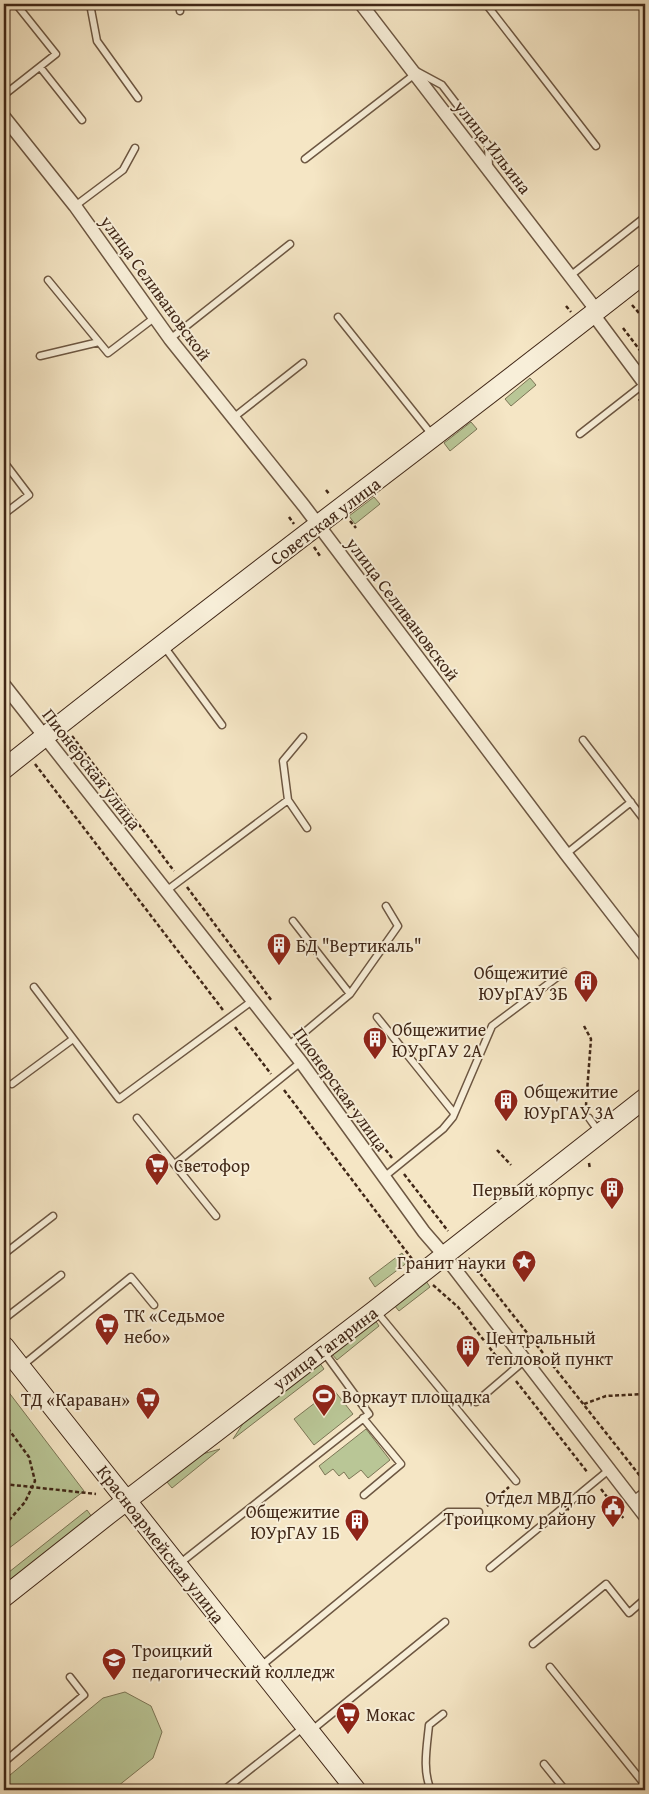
<svg xmlns="http://www.w3.org/2000/svg" width="649" height="1794" viewBox="0 0 649 1794" font-family="'Gentium Book Plus',serif">
  <style>
    .green { fill: #b9c696; stroke: #7c7656 }
    .lines { fill: none; stroke-linecap: round; stroke-linejoin: round }
    .lane-casing { stroke: #6d5742; stroke-width: 9 }
    .street-casing { stroke: #6d5742; stroke-width: 15 }
    .secondary-casing { stroke: #402717; stroke-width: 21 }
    .path { stroke: #402717; stroke-width: 2.5; stroke-dasharray: 4 2.5; stroke-linecap: butt }
    .lane { stroke: #f8efd9; stroke-width: 6 }
    .street { stroke: #f8efd9; stroke-width: 12 }
    .secondary { stroke: #f8efd9; stroke-width: 19 }
    .path-bridge { stroke: #402717; stroke-width: 2.5; stroke-dasharray: 4 2.5; stroke-linecap: butt }
    .labels { text-anchor: middle; dominant-baseline: central; stroke-width: 4; stroke-linejoin: round; paint-order: stroke }
    .street-label { font-size: 18px; fill: #402717; stroke: #f8efd9 }
    .poi-label { font-size: 18px; fill: #402717; stroke: #f8efd9; text-anchor: start }
  </style>
  <rect width="100%" height="100%" fill="#f5e6c5"/>
  <filter id="stains"><feTurbulence type="fractalNoise" baseFrequency=".004" numOctaves="4"/><feColorMatrix values="0 0 0 0 .2 0 0 0 0 .09 0 0 0 0 .02 0 0 0 .5 -.17"/></filter>
  <radialGradient id="worn" r=".72"><stop offset=".6" stop-color="#630" stop-opacity="0"/><stop offset="1" stop-color="#630" stop-opacity=".3"/></radialGradient>
  <!-- green -->
  <path class="green" d="M 530,378 L 536,385 L 511,406 L 505,399 Z
    M 471,422 L 477,429 L 450,451 L 444,443 Z
    M 374,497 L 380,504 L 355,524 L 349,516 Z
    M 402,1253 L 408,1262 L 375,1287 L 369,1278 Z
    M 426,1281 L 430,1287 L 399,1311 L 394,1305 Z
    M 375,1320 L 379,1326 L 337,1360 L 332,1354 Z
    M 319,1362 L 324,1369 L 233,1439 L 244,1422 Z
    M 4,1386 L 84,1491 L 4,1552 Z
    M 333,1389 L 353,1414 L 314,1445 L 294,1419 Z
    M 366,1429 L 390,1460 L 368,1478 L 361,1470 L 349,1479 L 344,1472 L 339,1476 L 333,1469 L 325,1475 L 319,1466 Z
    M 220,1449 L 172,1488 L 167,1482 L 199,1455 Z
    M 87,1510 L 92,1517 L 4,1588 L 4,1576 Z
    M 125,1692 L 151,1706 L 162,1732 L 153,1758 L 113,1790 L 4,1790 L 4,1780 L 103,1698 Z"/>
  <g class="lines">
    <defs>
      <path id="lane" d="M 90,4 L 97,41 L 138,98
        M 179,4 L 180,11
        M 486,4 L 596,146
        M 40,67 L 82,120
        M 416,71 L 442,85 L 488,145 L 489,167
        M 4,95 L 56,54 L 16,4
        M 305,159 L 415,74
        M 75,206 L 123,170 L 135,148
        M 570,276 L 645,217
        M 48,280 L 108,353 L 154,318
        M 338,317 L 433,436
        M 170,339 L 290,244
        M 40,356 L 99,342
        M 233,418 L 303,363
        M 580,434 L 645,383
        M 4,514 L 29,495 L 7,466
        M 163,645 L 222,725
        M 583,740 L 645,821
        M 288,800 L 283,761 L 303,737
        M 566,854 L 631,802
        M 166,891 L 288,800 L 307,828
        M 293,921 L 350,994
        M 34,987 L 119,1099 L 252,1001
        M 377,1017 L 454,1113
        M 288,1046 L 350,994 L 398,926 L 386,906
        M 12,1084 L 73,1039
        M 137,1118 L 216,1216
        M 589,1118 L 599,1132
        M 175,1164 L 301,1062
        M 384,1177 L 443,1129 L 453,1117 L 492,1026 L 564,972
        M 4,1254 L 53,1216
        M 376,1311 L 516,1481
        M 4,1319 L 61,1275
        M 23,1365 L 131,1277 L 154,1305
        M 476,1402 L 525,1360
        M 363,1418 L 401,1464 L 364,1495
        M 633,1500 L 645,1491
        M 179,1564 L 369,1414 L 323,1351
        M 490,1568 L 610,1469
        M 533,1644 L 606,1584 L 629,1613 L 645,1599
        M 261,1666 L 448,1512 L 479,1512
        M 550,1667 L 645,1785
        M 312,1730 L 445,1622
        M 4,1762 L 84,1695 L 70,1677
        M 544,1764 L 565,1790
        M 224,1790 L 304,1727
        M 431,1790 C 422,1771 427,1746 429,1725 L 443,1714"/>
      <path id="street" d="M 361,4 L 597,311
        M 4,117 L 75,206 L 170,339 L 304,506 L 566,854 L 645,956
        M 593,314 L 645,384
        M 4,685 L 301,1062 L 424,1232 L 444,1255 L 645,1516"/>
      <path id="secondary" d="M 4,769 C 215,600 433,440 645,273
        M 4,1346 L 356,1790
        M 4,1597 L 109,1514 L 375,1310 L 645,1098"/>
    </defs>
    <!-- lane casing -->
    <use href="#lane" class="lane-casing"/>
    <!-- street casing -->
    <use href="#street" class="street-casing"/>
    <!-- secondary casing -->
    <use href="#secondary" class="secondary-casing"/>
    <!-- path -->
    <path class="path" d="M 632,305 L 639,313
      M 566,306 L 571,312
      M 623,328 L 645,357
      M 639,399 L 645,408
      M 326,490 L 330,495
      M 289,517 L 294,524
      M 350,521 L 356,528
      M 314,547 L 320,556
      M 72,736 L 174,871
      M 35,764 L 223,1010
      M 187,887 L 272,1001
      M 584,1026 L 591,1039 L 586,1105 L 587,1110
      M 235,1027 L 271,1074
      M 284,1090 L 412,1259
      M 342,1093 L 392,1158
      M 497,1150 L 511,1165
      M 589,1163 L 590,1169
      M 404,1174 L 448,1231
      M 468,1258 L 644,1481
      M 433,1285 L 458,1307 L 503,1365
      M 516,1381 L 588,1473
      M 584,1404 L 606,1396 L 645,1394
      M 4,1423 L 29,1457 L 35,1481 L 25,1502 L 4,1526
      M 4,1484 L 96,1494
      M 601,1489 L 624,1519
      M 487,1506 L 509,1487"/>
    <!-- lane -->
    <use href="#lane" class="lane"/>
    <!-- street -->
    <use href="#street" class="street"/>
    <!-- secondary -->
    <use href="#secondary" class="secondary"/>
    <!-- path-bridge -->
    <path class="path-bridge" d="M 554,1495 L 569,1510"/>
  </g>
  <!-- icons -->
  <defs>
    <symbol id="building-pin" viewBox="-11 -11 22 30"><path d="M0 17L-7.5 6A9.5 9.5 0 1 1 7.5 6Z" fill="#8f2418" stroke="#f8efd9"/><path d="M-4-6H4V6H1V3H-1V6H-4ZM-2.5-4.3h1.7v1.8h-1.7ZM.8-4.3h1.7v1.8H.8ZM-2.5-1h1.7V.8h-1.7ZM.8-1h1.7V.8H.8Z" fill="#fff"/></symbol>
    <symbol id="supermarket-pin" viewBox="-11 -11 22 30"><path d="M0 17L-7.5 6A9.5 9.5 0 1 1 7.5 6Z" fill="#8f2418" stroke="#f8efd9"/><path d="M-6-5.5h2.5l.6 2H6L4.5 2H-2.5L-4.4-4H-6ZM-1.5 3.2a1.3 1.3 0 1 0 .1 0ZM3 3.2a1.3 1.3 0 1 0 .1 0Z" fill="#fff"/></symbol>
    <symbol id="sight-pin" viewBox="-11 -11 22 30"><path d="M0 17L-7.5 6A9.5 9.5 0 1 1 7.5 6Z" fill="#8f2418" stroke="#f8efd9"/><path d="M0-6L1.8-2.2L6-1.7L2.9 1.2L3.7 5.4L0 3.3L-3.7 5.4L-2.9 1.2L-6-1.7L-1.8-2.2Z" fill="#fff"/></symbol>
    <symbol id="stadium-pin" viewBox="-11 -11 22 30"><path d="M0 17L-7.5 6A9.5 9.5 0 1 1 7.5 6Z" fill="#8f2418" stroke="#f8efd9"/><path d="M0-5a6.5 5 0 1 0 0 10a6.5 5 0 1 0 0-10ZM-3.5-1.8h7v3.6h-7Z" fill="#fff"/></symbol>
    <symbol id="civic-pin" viewBox="-11 -11 22 30"><path d="M0 17L-7.5 6A9.5 9.5 0 1 1 7.5 6Z" fill="#8f2418" stroke="#f8efd9"/><path d="M-.6-6.5H3V-4.5H.6V-3L4-1V1h2V6H-6V1h2V-1L-.6-3ZM-1.2 2.5V6h2.4V2.5Z" fill="#fff"/></symbol>
    <symbol id="university-pin" viewBox="-11 -11 22 30"><path d="M0 17L-7.5 6A9.5 9.5 0 1 1 7.5 6Z" fill="#8f2418" stroke="#f8efd9"/><path d="M0-5L7-2L0 1L-7-2ZM-4 1L0 2.5L4 1V4Q0 6-4 4Z" fill="#fff"/></symbol>
  </defs>
  <g fill-rule="evenodd">
    <use href="#building-pin" x="265" y="931" width="28" height="38"/>
    <use href="#building-pin" x="572" y="968" width="28" height="38"/>
    <use href="#building-pin" x="361" y="1025" width="28" height="38"/>
    <use href="#building-pin" x="492" y="1087" width="28" height="38"/>
    <use href="#supermarket-pin" x="143" y="1151" width="28" height="38"/>
    <use href="#building-pin" x="598" y="1175" width="28" height="38"/>
    <use href="#sight-pin" x="510" y="1248" width="28" height="38"/>
    <use href="#supermarket-pin" x="93" y="1311" width="28" height="38"/>
    <use href="#building-pin" x="454" y="1333" width="28" height="38"/>
    <use href="#stadium-pin" x="310" y="1382" width="28" height="38"/>
    <use href="#supermarket-pin" x="134" y="1385" width="28" height="38"/>
    <use href="#civic-pin" x="599" y="1493" width="28" height="38"/>
    <use href="#building-pin" x="343" y="1507" width="28" height="38"/>
    <use href="#university-pin" x="100" y="1646" width="28" height="38"/>
    <use href="#supermarket-pin" x="334" y="1700" width="28" height="38"/>
  </g>
  <g class="labels">
    <!-- street labels -->
    <g class="street-label">
      <text transform="translate(493 147) rotate(52)">улица Ильина</text>
      <text transform="translate(156 288) rotate(54)">улица Селивановской</text>
      <text transform="translate(325 521) rotate(-37)">Советская улица</text>
      <text transform="translate(403 609) rotate(53)">улица Селивановской</text>
      <text transform="translate(92 769) rotate(52)">Пионерская улица</text>
      <text transform="translate(341 1089) rotate(54)">Пионерская улица</text>
      <text transform="translate(325 1348) rotate(-37)">улица Гагарина</text>
      <text transform="translate(161 1544) rotate(52)">Красноармейская улица</text>
    </g>
    <!-- poi labels -->
    <g class="poi-label">
      <text x="296" y="945">БД "Вертикаль"</text>
      <text x="568" y="972" text-anchor="end">Общежитие<tspan x="568" dy="21">ЮУрГАУ 3Б</tspan></text>
      <text x="392" y="1029">Общежитие<tspan x="392" dy="21">ЮУрГАУ 2А</tspan></text>
      <text x="524" y="1091">Общежитие<tspan x="524" dy="21">ЮУрГАУ 3А</tspan></text>
      <text x="174" y="1165">Светофор</text>
      <text x="594" y="1189" text-anchor="end">Первый корпус</text>
      <text x="506" y="1262" text-anchor="end">Гранит науки</text>
      <text x="124" y="1315">ТК «Седьмое<tspan x="124" dy="21">небо»</tspan></text>
      <text x="486" y="1337">Центральный<tspan x="486" dy="21">тепловой пункт</tspan></text>
      <text x="342" y="1396">Воркаут площадка</text>
      <text x="130" y="1399" text-anchor="end">ТД «Караван»</text>
      <text x="596" y="1497" text-anchor="end">Отдел МВД по<tspan x="596" dy="21">Троицкому району</tspan></text>
      <text x="340" y="1511" text-anchor="end">Общежитие<tspan x="340" dy="21">ЮУрГАУ 1Б</tspan></text>
      <text x="132" y="1650">Троицкий<tspan x="132" dy="21">педагогический колледж</tspan></text>
      <text x="366" y="1714">Мокас</text>
    </g>
  </g>
  <!-- margin -->
  <rect width="649" height="1794" fill="none" stroke="#f5e6c5" stroke-width="20"/>
  <rect x="5" y="5" width="639" height="1784" fill="none" stroke="#402717" stroke-width="2.5"/>
  <rect x="10" y="10" width="629" height="1774" fill="none" stroke="#402717"/>
  <rect width="100%" height="100%" filter="url(#stains)"/>
  <rect width="100%" height="100%" fill="url(#worn)"/>
</svg>
